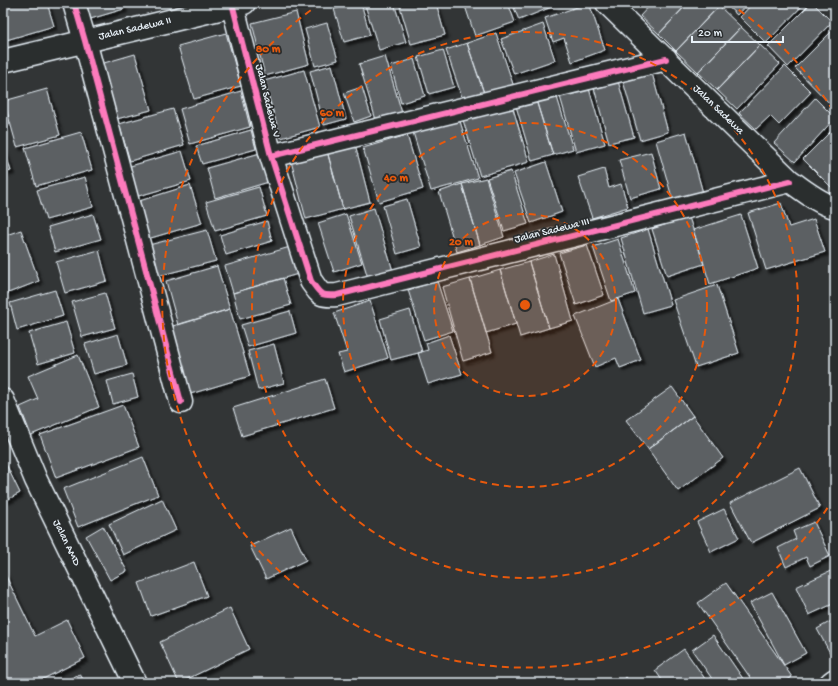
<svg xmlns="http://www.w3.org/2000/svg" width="838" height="686" viewBox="0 0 838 686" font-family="'Gochi Hand',sans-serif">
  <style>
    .building { fill: #5c6063; stroke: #e8f1f8; filter: url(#shadow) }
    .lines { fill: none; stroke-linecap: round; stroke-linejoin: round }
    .minor-casing { stroke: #e8f1f8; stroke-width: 25 }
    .minor { stroke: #2a2d2e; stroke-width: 22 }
    .cycleway-casing { stroke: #2a2d2e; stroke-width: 8 }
    .cycleway { stroke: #fd7abc; stroke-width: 6 }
    .ring { fill: none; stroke: #e8590c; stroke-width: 2; stroke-dasharray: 7 5 }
    .labels { text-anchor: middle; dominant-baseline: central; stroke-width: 3.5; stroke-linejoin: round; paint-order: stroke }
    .street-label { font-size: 11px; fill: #e8f1f8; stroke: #2a2d2e }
    .centre { fill: #e8590c; stroke: #2a2d2e; stroke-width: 2 }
    .ring-label { font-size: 12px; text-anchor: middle; font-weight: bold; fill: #e8590c; stroke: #2a2d2e; stroke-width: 3.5; stroke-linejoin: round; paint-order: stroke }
  </style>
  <defs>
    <filter id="shadow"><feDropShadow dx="3.5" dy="3.5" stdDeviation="1" flood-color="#0009"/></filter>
  </defs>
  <rect width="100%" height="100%" fill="#323536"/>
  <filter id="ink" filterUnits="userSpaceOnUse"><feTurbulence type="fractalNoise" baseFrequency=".025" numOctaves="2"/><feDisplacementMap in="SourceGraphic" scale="8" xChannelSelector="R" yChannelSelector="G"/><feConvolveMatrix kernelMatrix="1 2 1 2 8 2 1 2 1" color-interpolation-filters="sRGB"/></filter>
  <g filter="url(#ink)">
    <!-- building -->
    <path class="building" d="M 3,3 L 47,3 L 54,26 L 3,41 Z
      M 82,3 L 122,3 L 124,9 L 87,20 Z
      M 357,3 L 361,3 L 370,35 L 344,42 L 334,9 Z
      M 371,3 L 394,3 L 406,42 L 379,50 L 365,5 Z
      M 399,3 L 436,3 L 445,35 L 411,44 Z
      M 464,3 L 508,3 L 515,22 L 475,36 Z
      M 512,3 L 553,3 L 554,6 L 519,20 Z
      M 589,3 L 605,50 L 572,62 L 564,38 L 553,42 L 545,18 Z
      M 652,3 L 688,3 L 659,34 L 640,16 Z
      M 688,3 L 716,3 L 719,6 L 676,51 L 659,34 Z
      M 724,3 L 748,3 L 737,15 Z
      M 753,3 L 805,3 L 766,43 L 740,17 Z
      M 811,3 L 813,3 L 832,22 L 788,67 L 768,46 Z
      M 719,6 L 741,27 L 698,72 L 676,51 Z
      M 296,12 L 309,64 L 265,76 L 252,23 Z
      M 327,23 L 338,60 L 315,66 L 305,29 Z
      M 543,24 L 555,60 L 514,74 L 501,39 Z
      M 741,27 L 760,45 L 717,90 L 698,72 Z
      M 834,29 L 835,30 L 835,109 L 795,68 Z
      M 226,33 L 241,86 L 194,99 L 178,46 Z
      M 496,33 L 514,87 L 485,96 L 467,43 Z
      M 467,43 L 485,96 L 464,103 L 446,50 Z
      M 760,45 L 780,64 L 737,109 L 717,90 Z
      M 443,50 L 454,87 L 429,94 L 418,57 Z
      M 135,54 L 151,110 L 113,120 L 97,65 Z
      M 385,56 L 402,113 L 376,120 L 359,64 Z
      M 414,59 L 425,96 L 401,103 L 391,66 Z
      M 332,65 L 346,119 L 324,125 L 310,71 Z
      M 785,66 L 811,92 L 779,125 L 770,116 L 756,129 L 739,113 Z
      M 304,70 L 320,127 L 281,138 L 264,81 Z
      M 652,73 L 668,132 L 640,140 L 623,81 Z
      M 618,81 L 634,137 L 609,143 L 594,88 Z
      M 588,85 L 605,144 L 576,152 L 559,93 Z
      M 362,87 L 371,116 L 354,122 L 344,93 Z
      M 47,89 L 60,135 L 17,147 L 4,101 Z
      M 241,91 L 250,127 L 190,144 L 180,109 Z
      M 556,94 L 573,149 L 553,155 L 536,100 Z
      M 815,98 L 835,118 L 795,162 L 774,143 Z
      M 536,100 L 553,155 L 532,161 L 516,106 Z
      M 3,105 L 9,125 L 3,127 Z
      M 512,105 L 529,162 L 480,176 L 463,120 Z
      M 173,109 L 184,145 L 130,161 L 119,124 Z
      M 458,115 L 478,178 L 431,191 L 412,129 Z
      M 835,127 L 835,190 L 834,190 L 803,159 Z
      M 251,130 L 256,149 L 202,164 L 196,146 Z
      M 81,132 L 92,170 L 36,186 L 25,148 Z
      M 686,132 L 703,193 L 673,201 L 656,141 Z
      M 407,135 L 423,189 L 379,202 L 363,148 Z
      M 355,144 L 370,202 L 343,209 L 327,151 Z
      M 3,146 L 11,171 L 3,173 Z
      M 182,151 L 191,181 L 135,197 L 127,167 Z
      M 327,151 L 343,209 L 306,219 L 291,161 Z
      M 264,152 L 272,181 L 215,198 L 207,168 Z
      M 651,152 L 661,189 L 630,198 L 619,160 Z
      M 546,162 L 562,212 L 531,223 L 514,173 Z
      M 604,169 L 609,188 L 621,184 L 628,207 L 592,218 L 578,177 Z
      M 511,171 L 528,224 L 504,231 L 487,178 Z
      M 85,177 L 93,207 L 46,220 L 37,190 Z
      M 486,178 L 504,237 L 480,245 L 462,184 Z
      M 462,184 L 480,245 L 457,252 L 439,192 Z
      M 190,185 L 202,223 L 144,240 L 133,203 Z
      M 259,187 L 267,216 L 215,231 L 206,202 Z
      M 407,199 L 421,247 L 397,254 L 383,206 Z
      M 781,203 L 789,227 L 814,219 L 825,252 L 766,270 L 748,213 Z
      M 374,208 L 393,271 L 368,278 L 349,216 Z
      M 93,214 L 101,239 L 55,252 L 48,227 Z
      M 346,214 L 362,263 L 334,272 L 318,223 Z
      M 741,215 L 758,268 L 710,284 L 693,230 Z
      M 689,217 L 704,264 L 667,276 L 652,229 Z
      M 267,221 L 272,241 L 226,255 L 220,235 Z
      M 648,229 L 671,305 L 643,313 L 621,238 Z
      M 21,230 L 39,281 L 3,295 L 3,236 Z
      M 207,230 L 216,261 L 154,277 L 145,246 Z
      M 618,239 L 635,293 L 611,301 L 593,247 Z
      M 587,245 L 604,295 L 576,305 L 559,253 Z
      M 290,247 L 298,274 L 233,293 L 225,266 Z
      M 99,250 L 107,281 L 65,293 L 56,262 Z
      M 554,254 L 573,321 L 549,328 L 529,262 Z
      M 529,262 L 549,328 L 520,337 L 500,270 Z
      M 217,266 L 230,309 L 178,325 L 166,281 Z
      M 500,270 L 516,324 L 486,333 L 470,279 Z
      M 283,278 L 291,305 L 240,319 L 233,293 Z
      M 470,279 L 492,352 L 463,361 L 442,287 Z
      M 437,281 L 453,331 L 424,340 L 408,290 Z
      M 717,285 L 739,353 L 696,367 L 673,300 Z
      M 55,290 L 63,316 L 17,330 L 10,303 Z
      M 105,293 L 115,328 L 82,337 L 72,302 Z
      M 618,299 L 641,360 L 620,368 L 616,358 L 595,367 L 575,316 Z
      M 370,301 L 388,358 L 344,372 L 338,354 L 347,352 L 334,313 Z
      M 230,309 L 250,376 L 187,395 L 166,328 Z
      M 410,310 L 422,352 L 391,360 L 380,319 Z
      M 290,311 L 296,333 L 248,347 L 241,325 Z
      M 66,322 L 75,353 L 38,364 L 29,333 Z
      M 118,334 L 127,365 L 94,374 L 85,344 Z
      M 449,335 L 462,374 L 428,384 L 418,353 L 428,350 L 426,343 Z
      M 274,344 L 284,383 L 258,390 L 248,351 Z
      M 78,355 L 99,407 L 31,435 L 20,407 L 38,399 L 28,376 Z
      M 132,374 L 138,397 L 113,404 L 107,381 Z
      M 325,379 L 334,408 L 242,436 L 233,408 Z
      M 672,387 L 693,416 L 648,449 L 626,420 Z
      M 123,405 L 139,447 L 56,478 L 40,435 Z
      M 693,416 L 723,458 L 678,491 L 648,449 Z
      M 143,457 L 158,495 L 78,527 L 63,489 Z
      M 3,458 L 20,493 L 3,502 Z
      M 800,468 L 820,508 L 751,543 L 730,503 Z
      M 162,499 L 176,530 L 123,555 L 109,524 Z
      M 724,509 L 739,538 L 711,552 L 697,522 Z
      M 814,522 L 830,556 L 810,566 L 806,557 L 786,567 L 778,548 L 796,539 L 793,531 Z
      M 103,526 L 127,571 L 110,580 L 86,536 Z
      M 291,527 L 306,560 L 266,579 L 250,546 Z
      M 194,562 L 207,596 L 151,616 L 139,583 Z
      M 835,569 L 835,603 L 809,615 L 796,587 Z
      M 3,570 L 35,636 L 67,620 L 85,658 L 35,683 L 6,683 L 3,678 Z
      M 726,583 L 792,677 L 783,683 L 754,683 L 698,603 Z
      M 772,592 L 806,653 L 784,665 L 750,603 Z
      M 230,608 L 249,649 L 179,683 L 160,642 Z
      M 835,619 L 835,662 L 817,629 Z
      M 713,635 L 746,683 L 715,683 L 692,650 Z
      M 684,649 L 708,683 L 664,683 L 655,670 Z
      M 80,674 L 85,683 L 60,683 Z
      M 563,677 L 571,683 L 558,683 Z
      M 626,677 L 632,683 L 621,683 Z"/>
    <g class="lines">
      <defs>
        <path id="minor" d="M 74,3 L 85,41 L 181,402
          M 232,3 L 271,156 L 311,281 C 321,295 320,296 337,295 L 790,181
          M 607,3 L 790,181 C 802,189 821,205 835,207
          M 3,61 L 244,3
          M 271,156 L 666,59
          M 3,400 L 36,480 L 135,683
          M 831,683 L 835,680"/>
      </defs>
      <!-- minor casing -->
      <use href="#minor" class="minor-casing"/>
      <!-- minor -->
      <use href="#minor" class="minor"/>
      <defs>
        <path id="cycleway" d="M 74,3 L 85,41 L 181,402
          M 232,3 L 271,156 L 311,281 C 321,295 320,296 337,295 L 790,181
          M 271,156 L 666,59"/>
      </defs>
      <!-- cycleway casing -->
      <use href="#cycleway" class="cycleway-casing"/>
      <!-- cycleway -->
      <use href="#cycleway" class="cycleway"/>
    </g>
  </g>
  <!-- distance rings -->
  <circle cx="525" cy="305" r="91" fill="#e8590c" fill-opacity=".12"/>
  <g class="ring">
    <circle cx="525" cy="305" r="91"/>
    <circle cx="525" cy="305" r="182"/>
    <circle cx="525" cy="305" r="273"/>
    <path d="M834 498A364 364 0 1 1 321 3M729 3A364 364 0 0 1 834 112"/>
  </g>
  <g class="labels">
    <!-- street labels -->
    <g class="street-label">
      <text transform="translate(135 29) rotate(-13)">Jalan Sadewa II</text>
      <text transform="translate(267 101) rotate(76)">Jalan Sadewa V</text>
      <text transform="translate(718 110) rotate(44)">Jalan Sadewa</text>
      <text transform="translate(552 231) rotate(-14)">Jalan Sadewa III</text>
      <text transform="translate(66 543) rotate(64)">Jalan AMD</text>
    </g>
  </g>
  <circle cx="525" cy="305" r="6" class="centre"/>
  <g class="ring-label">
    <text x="268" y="52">80 m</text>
    <text x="332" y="116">60 m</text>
    <text x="396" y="181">40 m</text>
    <text x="461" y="245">20 m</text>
  </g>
  <!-- margin -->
  <rect width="838" height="686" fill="none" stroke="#2a2d2e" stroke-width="16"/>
  <rect x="8" y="8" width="822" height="670" fill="none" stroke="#e8f1f8" stroke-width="1.5" filter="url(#ink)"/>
  <!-- scale -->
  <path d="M692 36v6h91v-6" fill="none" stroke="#e8f1f8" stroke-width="2"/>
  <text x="698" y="36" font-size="12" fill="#e8f1f8" stroke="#2a2d2e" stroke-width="3" paint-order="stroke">20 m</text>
</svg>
